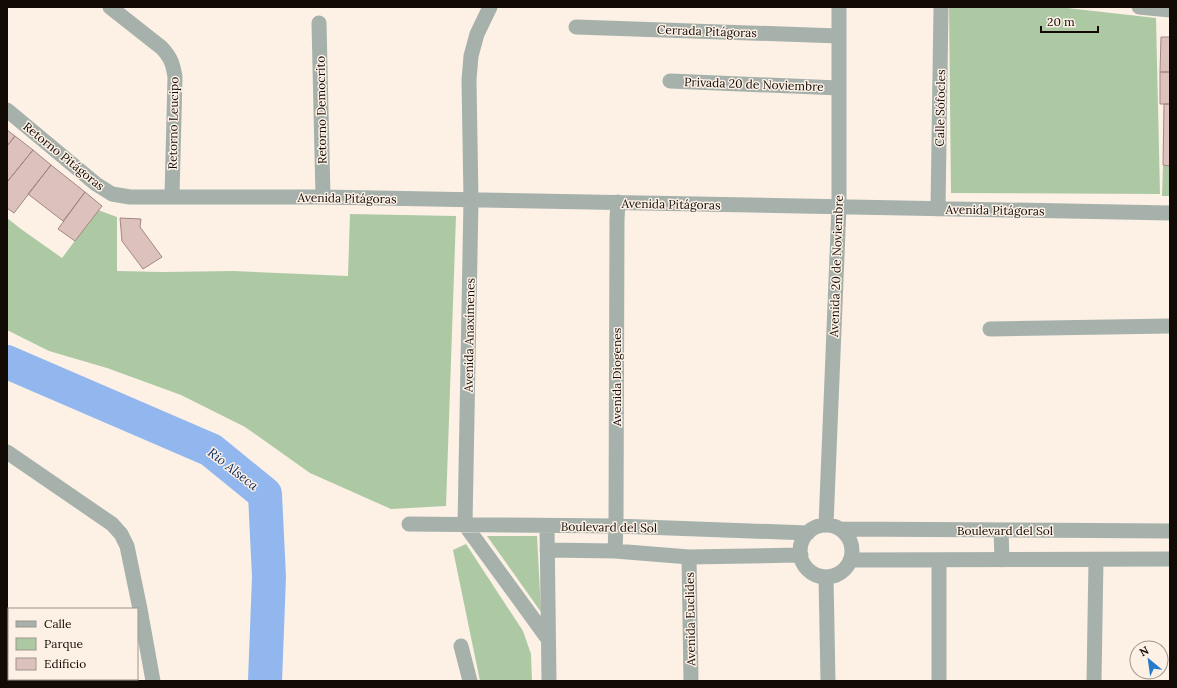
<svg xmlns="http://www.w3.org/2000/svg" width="1177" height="688" viewBox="0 0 1177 688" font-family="Lora,serif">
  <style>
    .green { fill: #acc9a4 }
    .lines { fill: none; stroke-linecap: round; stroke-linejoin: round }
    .river { stroke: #92b7ef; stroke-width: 34 }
    .building { fill: #ddc1bd; stroke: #a18783 }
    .path { stroke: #978d84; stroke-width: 2.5; stroke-dasharray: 2 3; stroke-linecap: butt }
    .minor { stroke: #a6b1ac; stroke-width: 15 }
    .labels { text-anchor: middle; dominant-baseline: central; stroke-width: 3; stroke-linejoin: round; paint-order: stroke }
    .street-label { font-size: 12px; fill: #110a05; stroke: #fdf1e6 }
    .water-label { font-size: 13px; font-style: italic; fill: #062859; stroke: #fdf1e6 }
  </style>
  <rect width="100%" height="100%" fill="#fdf1e6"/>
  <!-- green -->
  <path class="green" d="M 949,7 L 1058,7 L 1156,18 L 1160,194 L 951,193 Z
    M 1163,165 L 1170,166 L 1170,196 L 1162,196 Z
    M 98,210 L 117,217 L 117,271 L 163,272 L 233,271 L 348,276 L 350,214 L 456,216 L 446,506 L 391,509 L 310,473 L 245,427 L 181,395 L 107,368 L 49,351 L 7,330 L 7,218 L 21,229 L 62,258 Z
    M 487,536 L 537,536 L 541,612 Z
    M 466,544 L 523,631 L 531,654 L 532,681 L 480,681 L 453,550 Z"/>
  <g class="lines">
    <!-- river -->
    <path class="river" d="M 7,362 L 211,450 L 265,494 L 269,577 L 265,681"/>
  </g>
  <!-- building -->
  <path class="building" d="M 1161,37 L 1170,37 L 1170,72 L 1160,72 Z
    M 1160,72 L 1170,72 L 1170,104 L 1160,104 Z
    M 1164,104 L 1170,104 L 1170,166 L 1163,165 Z
    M 7,130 L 15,136 L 7,146 Z
    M 15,136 L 33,150 L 7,182 L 7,146 Z
    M 33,150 L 51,165 L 14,213 L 7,208 L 7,182 Z
    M 51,165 L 85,192 L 63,221 L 28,194 Z
    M 85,192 L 102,206 L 75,241 L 58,229 Z
    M 120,218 L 141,219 L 140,227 L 162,257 L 143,269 L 122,241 Z"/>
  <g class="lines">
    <!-- path -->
    <path class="path" d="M 7,633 L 9,632"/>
    <!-- minor -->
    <path class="minor" d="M 110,7 L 162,48 C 171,58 173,64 175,77 L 172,196
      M 490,7 L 477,34 L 471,56 L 469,80 L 471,200 L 465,525 L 548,639
      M 1139,7 L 1170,10
      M 319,23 L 323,197
      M 576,27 L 839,36
      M 670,81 L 839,88
      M 7,110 L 96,184 L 112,194 L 130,197 L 323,197 L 1170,213
      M 938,209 L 941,7
      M 990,329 L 1170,326
      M 7,452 L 112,524 L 121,534 L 127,546 L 140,609 L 153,681
      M 409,524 L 616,526 L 808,533
      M 826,525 L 839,207 L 839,7
      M800 551a26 26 0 1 1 52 0a26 26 0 1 1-52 0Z
      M 547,526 L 549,681
      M 840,529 L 1170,531
      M 1001,530 L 1002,560
      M 547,550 L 615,551 L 689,557 L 801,555
      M 615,551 L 616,526 L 617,219 L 618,202
      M 689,557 L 691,681
      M 850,560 L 1170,559
      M 939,560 L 939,681
      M 826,577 L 828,681
      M 461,646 L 470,681
      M 7,669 L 9,679
      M 1094,681 L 1096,560"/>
  </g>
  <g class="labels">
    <!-- street labels -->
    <g class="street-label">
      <text transform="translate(707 31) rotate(2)">Cerrada Pitágoras</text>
      <text transform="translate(754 84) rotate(2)">Privada 20 de Noviembre</text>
      <text transform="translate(940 108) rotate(-89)">Calle Sófocles</text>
      <text transform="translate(321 110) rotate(-91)">Retorno Democrito</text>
      <text transform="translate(173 123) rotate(-89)">Retorno Leucipo</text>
      <text transform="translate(64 156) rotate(39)">Retorno Pitágoras</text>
      <text transform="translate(347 198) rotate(1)">Avenida Pitágoras</text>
      <text transform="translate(671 204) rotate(1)">Avenida Pitágoras</text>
      <text transform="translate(995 210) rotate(1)">Avenida Pitágoras</text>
      <text transform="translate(836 266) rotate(-88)">Avenida 20 de Noviembre</text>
      <text transform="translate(469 335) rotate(-89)">Avenida Anaxímenes</text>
      <text transform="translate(616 377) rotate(-90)">Avenida Diogenes</text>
      <text transform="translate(609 527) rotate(1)">Boulevard del Sol</text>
      <text x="1005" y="530">Boulevard del Sol</text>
      <text transform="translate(690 619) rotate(-91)">Avenida Euclides</text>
    </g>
    <!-- water labels -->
    <g class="water-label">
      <text transform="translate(233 469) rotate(38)">Rio Alseca</text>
    </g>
  </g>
  <!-- border -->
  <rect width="1177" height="688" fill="none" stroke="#110a05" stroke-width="16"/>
  <!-- legend -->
  <rect x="8" y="608" width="130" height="72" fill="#fdf1e6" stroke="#9f958c"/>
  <rect x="16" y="621" width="20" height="6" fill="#a6b1ac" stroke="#9f958c"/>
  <text x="44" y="628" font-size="12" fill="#110a05">Calle</text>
  <rect x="16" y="638" width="20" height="12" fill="#acc9a4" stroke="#9f958c"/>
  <text x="44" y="648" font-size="12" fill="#110a05">Parque</text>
  <rect x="16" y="658" width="20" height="12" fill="#ddc1bd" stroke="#9f958c"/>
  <text x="44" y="668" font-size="12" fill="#110a05">Edificio</text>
  <!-- north arrow -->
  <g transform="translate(1149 660) rotate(331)"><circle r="19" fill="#fdf1e6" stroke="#9f958c"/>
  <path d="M0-3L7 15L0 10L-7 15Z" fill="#287bca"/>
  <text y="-6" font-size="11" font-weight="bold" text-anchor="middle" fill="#110a05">N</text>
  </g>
  <!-- scale -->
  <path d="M1041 26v6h57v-6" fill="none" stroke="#110a05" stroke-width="2"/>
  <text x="1047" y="26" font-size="12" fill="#110a05" stroke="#fdf1e6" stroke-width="3" paint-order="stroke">20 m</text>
</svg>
